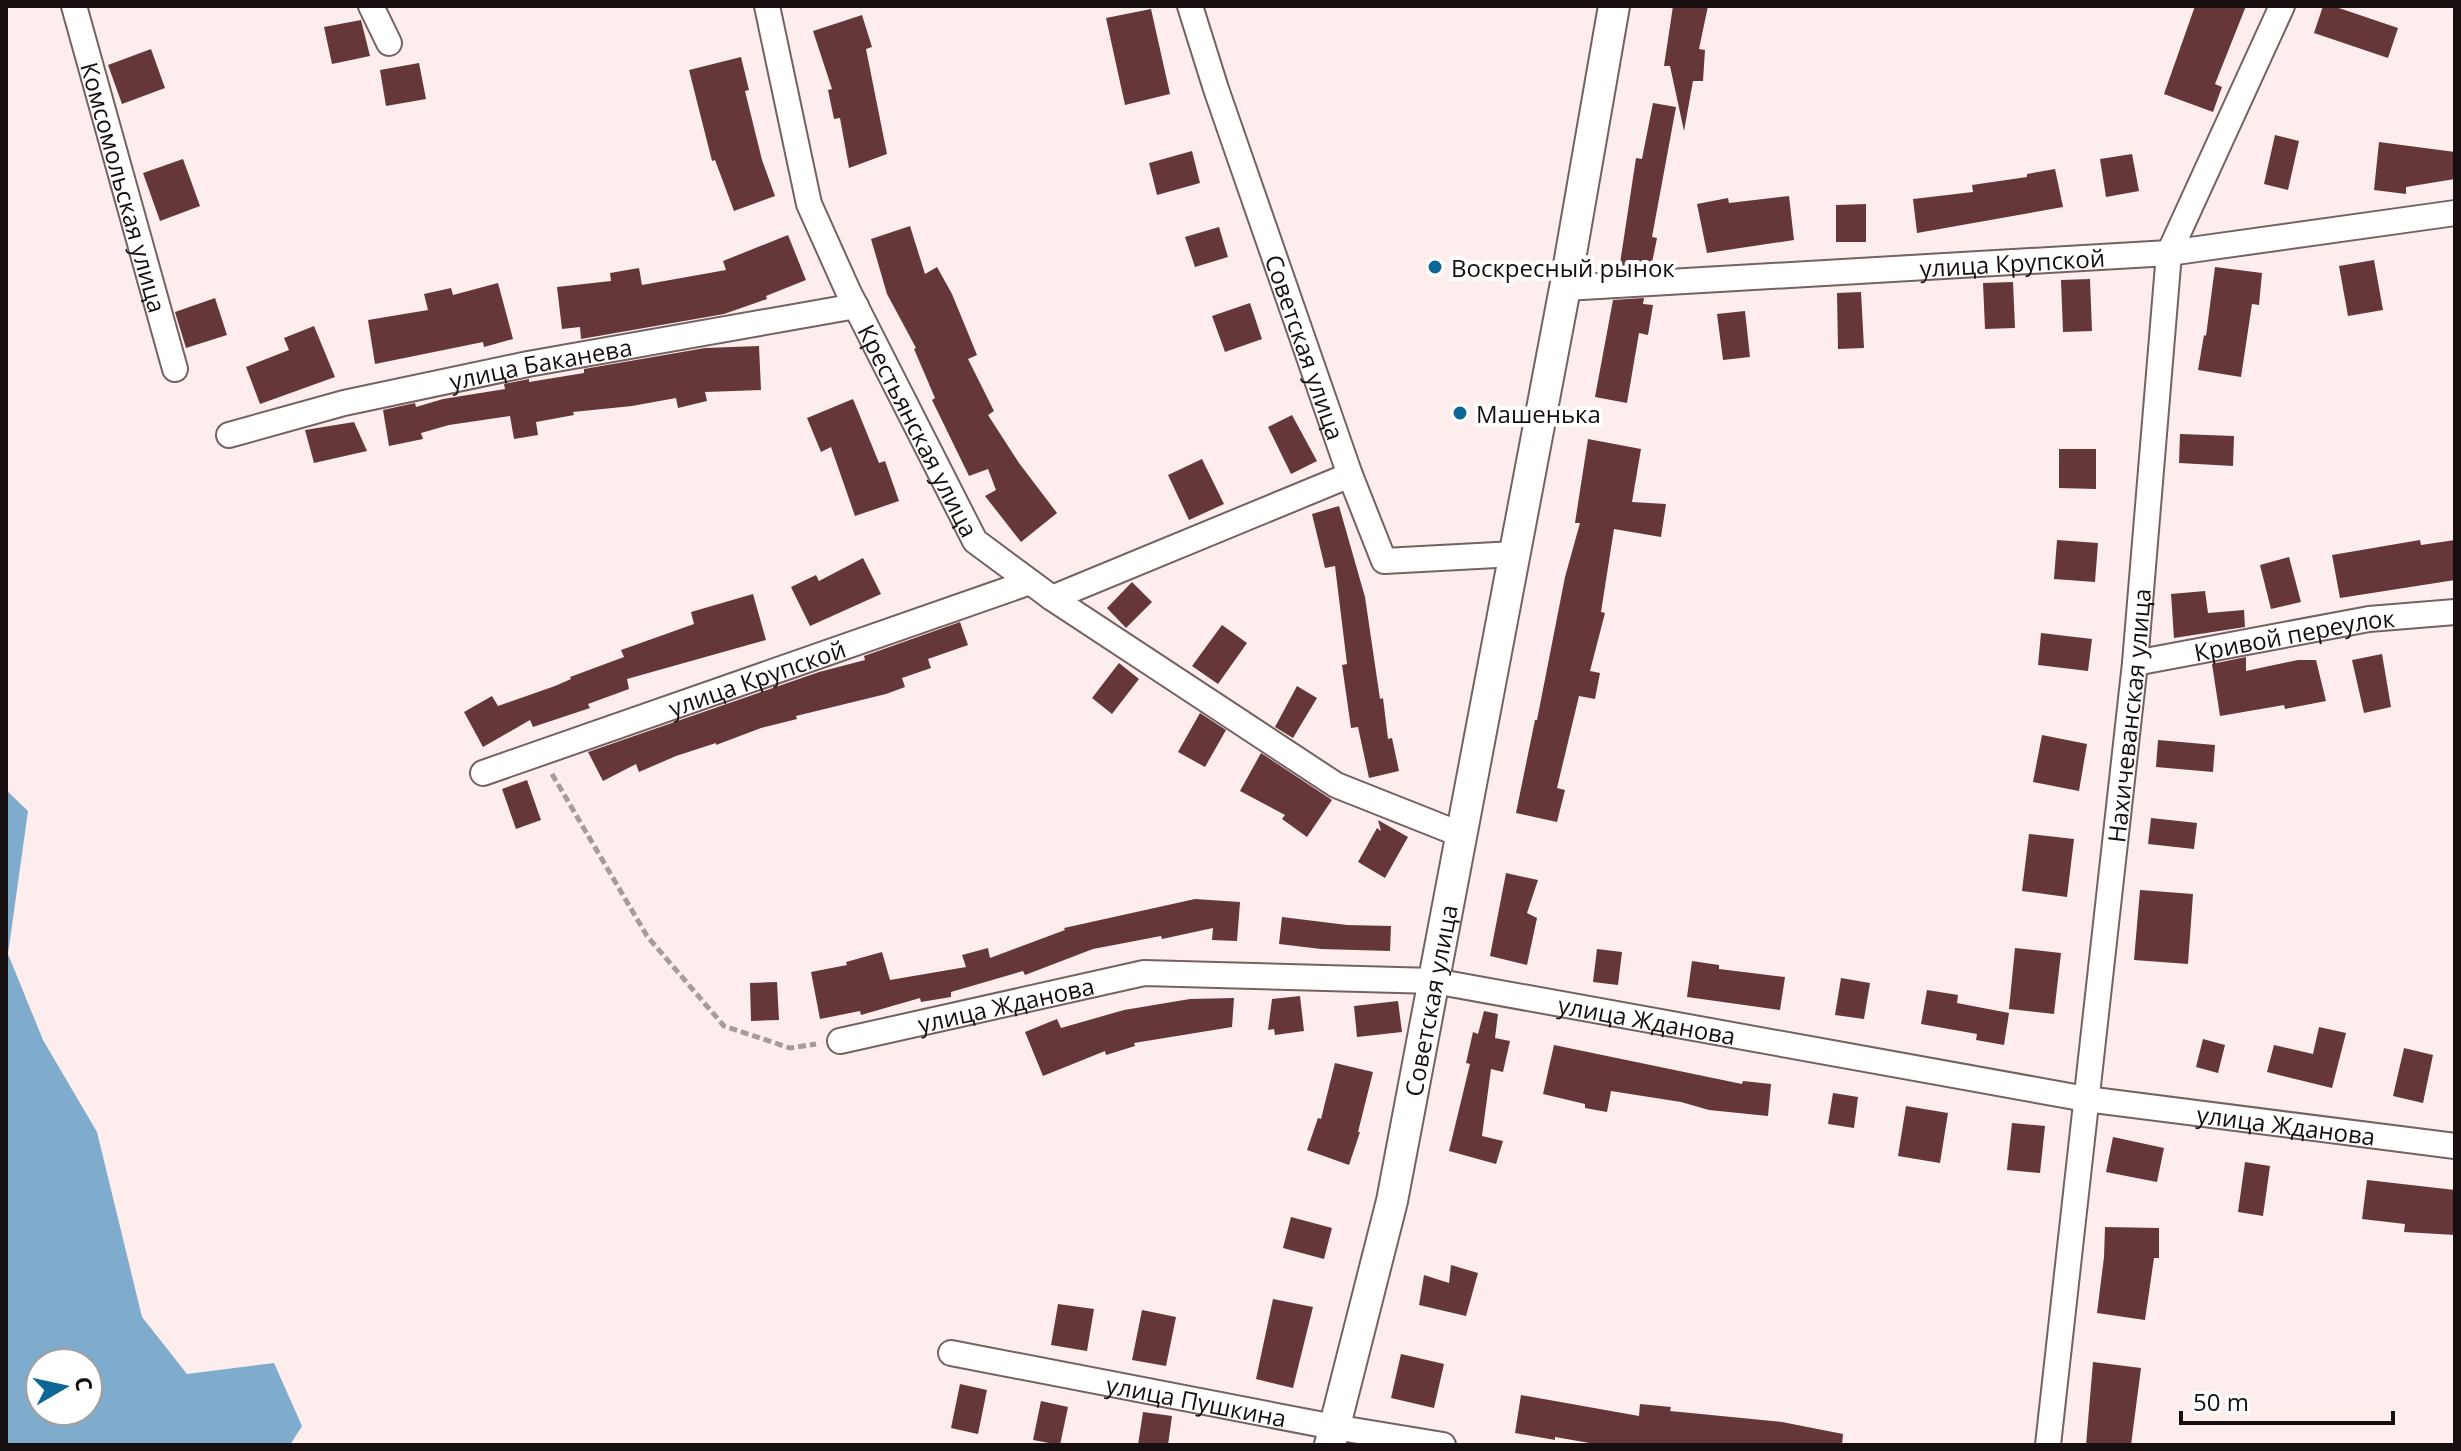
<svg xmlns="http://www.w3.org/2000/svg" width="2461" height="1451" viewBox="0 0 2461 1451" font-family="'Open Sans',sans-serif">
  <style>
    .water { fill: #7faccc; fill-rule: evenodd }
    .building { fill: #663739 }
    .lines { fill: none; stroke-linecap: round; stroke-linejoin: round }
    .minor-casing { stroke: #766161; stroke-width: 28 }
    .tertiary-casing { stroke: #766161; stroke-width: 34 }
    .path { stroke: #a79b9a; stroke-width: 5; stroke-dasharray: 8 4; stroke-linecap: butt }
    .minor { stroke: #fff; stroke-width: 24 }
    .tertiary { stroke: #fff; stroke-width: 30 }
    .poi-dot { fill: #0c6797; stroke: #fff; stroke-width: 3 }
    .labels { text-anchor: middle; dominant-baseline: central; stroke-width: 8; stroke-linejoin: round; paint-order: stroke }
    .street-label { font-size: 24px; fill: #170f0f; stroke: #fff }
    .poi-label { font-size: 24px; fill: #170f0f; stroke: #fff; text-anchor: start }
  </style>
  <rect width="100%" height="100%" fill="#fdeeed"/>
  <!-- water -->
  <path class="water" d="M 6,790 L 28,811 L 8,954 L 43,1040 L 97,1132 L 142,1317 L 187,1374 L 274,1363 L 302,1426 L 290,1445 L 6,1445 ZM 40,1363 L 88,1363 L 88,1411 L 40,1411 Z"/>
  <!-- building -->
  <path class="building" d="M 1673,6 L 1708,6 L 1699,49 L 1705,50 L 1703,81 L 1693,81 L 1684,131 L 1670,66 L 1664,66 Z
    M 2195,6 L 2246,6 L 2215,84 L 2222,87 L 2213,112 L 2164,94 Z
    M 2323,6 L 2333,6 L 2398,28 L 2388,58 L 2314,33 Z
    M 1151,9 L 1170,94 L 1125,105 L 1106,18 Z
    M 862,15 L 872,47 L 866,49 L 887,154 L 849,168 L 840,118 L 834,119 L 828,90 L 832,89 L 813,31 Z
    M 361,20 L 370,56 L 332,64 L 324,27 Z
    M 151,49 L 165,88 L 122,104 L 108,65 Z
    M 741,57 L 749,90 L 745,91 L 762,160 L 775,196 L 734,211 L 715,160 L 712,161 L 689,70 Z
    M 419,63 L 426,99 L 386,106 L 380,70 Z
    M 1653,103 L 1676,107 L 1652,237 L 1657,238 L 1651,268 L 1619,270 L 1636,158 L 1642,159 Z
    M 2275,135 L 2299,141 L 2288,190 L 2264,184 Z
    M 2379,142 L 2455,152 L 2455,179 L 2406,187 L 2406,194 L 2374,190 Z
    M 1192,151 L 1200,183 L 1157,195 L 1149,163 Z
    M 2132,154 L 2139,191 L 2106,197 L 2100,159 Z
    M 183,159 L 200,206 L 160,221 L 143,173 Z
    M 2055,169 L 2063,207 L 1917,233 L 1913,199 L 1973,192 L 1972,185 L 2027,177 L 2027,174 Z
    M 1789,196 L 1794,240 L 1707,253 L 1697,204 L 1728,198 L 1729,203 Z
    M 1866,204 L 1866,242 L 1836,242 L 1836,205 Z
    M 910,226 L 925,274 L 937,267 L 952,294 L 977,355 L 968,359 L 994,411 L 988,415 L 1019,463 L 1057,513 L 1021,542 L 985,496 L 996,490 L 988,469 L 969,476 L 932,400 L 935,398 L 914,349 L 916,348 L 887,294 L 871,239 Z
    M 1219,227 L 1228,257 L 1195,267 L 1185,237 Z
    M 788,235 L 806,280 L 766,296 L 767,299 L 724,314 L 581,339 L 580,327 L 562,329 L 557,287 L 611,281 L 610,273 L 639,268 L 642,285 L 726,270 L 723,261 Z
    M 2374,260 L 2383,310 L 2348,316 L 2339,266 Z
    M 2215,267 L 2262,273 L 2259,305 L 2252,304 L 2241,377 L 2198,370 L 2204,335 L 2206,336 Z
    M 2090,279 L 2092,331 L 2063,332 L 2061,280 Z
    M 2013,282 L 2015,328 L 1985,329 L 1983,283 Z
    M 498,283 L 513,339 L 484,347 L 483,342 L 375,364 L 368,320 L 428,310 L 424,294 L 451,288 L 453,295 Z
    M 1861,292 L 1864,348 L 1838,349 L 1837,293 Z
    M 215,298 L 227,335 L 186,348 L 175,312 Z
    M 1644,298 L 1643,304 L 1653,305 L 1648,335 L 1639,333 L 1627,403 L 1595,397 L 1613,300 Z
    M 1250,303 L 1262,339 L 1225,352 L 1212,316 Z
    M 1745,311 L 1750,357 L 1723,360 L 1717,314 Z
    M 314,326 L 335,377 L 260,404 L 246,367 L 289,350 L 284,338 Z
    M 759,346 L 761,390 L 705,392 L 707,401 L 678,408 L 676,398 L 632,406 L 573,412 L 574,415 L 536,422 L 538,435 L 514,439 L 510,416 L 449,425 L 421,433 L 423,439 L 389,446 L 383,410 L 415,403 L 416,407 L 443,399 L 505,389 L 504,384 L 529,379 L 529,382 L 584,373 L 584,369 L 705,348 Z
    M 853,399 L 879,463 L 885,461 L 899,501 L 855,516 L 831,447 L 821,452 L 807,418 Z
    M 1292,415 L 1317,461 L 1291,474 L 1268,427 Z
    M 354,422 L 367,451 L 314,463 L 305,430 Z
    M 2180,434 L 2234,436 L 2233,466 L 2179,463 Z
    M 1588,439 L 1641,449 L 1632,502 L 1666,504 L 1661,537 L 1614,529 L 1601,612 L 1605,613 L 1590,671 L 1600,673 L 1595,699 L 1579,696 L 1557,788 L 1565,790 L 1557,822 L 1516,813 L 1535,720 L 1537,720 L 1565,577 L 1580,523 L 1575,523 Z
    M 2059,449 L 2096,449 L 2096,489 L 2059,488 Z
    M 1202,459 L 1224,504 L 1189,520 L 1168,475 Z
    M 1339,506 L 1365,597 L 1380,699 L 1383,698 L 1388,739 L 1392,738 L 1399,771 L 1369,778 L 1358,727 L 1351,728 L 1342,665 L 1347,664 L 1335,566 L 1325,568 L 1312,514 Z
    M 2057,540 L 2098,543 L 2095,582 L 2054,579 Z
    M 2420,540 L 2421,545 L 2455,540 L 2455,580 L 2340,598 L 2332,555 Z
    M 2289,557 L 2301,602 L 2271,609 L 2260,565 Z
    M 863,558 L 881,594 L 810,626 L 791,587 L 816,575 L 819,581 Z
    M 1132,582 L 1152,602 L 1126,628 L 1107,608 Z
    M 2205,591 L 2208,613 L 2244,610 L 2245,627 L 2174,638 L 2171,594 Z
    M 753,594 L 766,640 L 627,679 L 629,689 L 588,704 L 590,708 L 533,727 L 530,720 L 483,747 L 464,712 L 492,696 L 498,706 L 555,686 L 571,679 L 570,677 L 624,657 L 621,650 L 694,624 L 691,612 Z
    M 960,622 L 968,645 L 928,659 L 931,668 L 902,678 L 905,687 L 886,694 L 796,716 L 797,719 L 761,728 L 716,745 L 716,743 L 676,756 L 639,772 L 636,764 L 603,781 L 588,752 L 819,672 L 865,660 L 864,656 Z
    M 1222,625 L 1247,643 L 1218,684 L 1192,666 Z
    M 2041,633 L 2092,639 L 2088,671 L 2038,665 Z
    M 2382,654 L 2391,707 L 2364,713 L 2352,660 Z
    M 2246,657 L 2246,671 L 2298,660 L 2316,660 L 2326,701 L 2285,709 L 2284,705 L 2220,716 L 2212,664 Z
    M 1119,663 L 1139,679 L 1112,714 L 1092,698 Z
    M 1297,686 L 1317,698 L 1293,738 L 1275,727 Z
    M 1200,713 L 1226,730 L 1205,767 L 1178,752 Z
    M 2042,735 L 2087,744 L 2079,791 L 2033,782 Z
    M 2158,740 L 2215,745 L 2213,772 L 2156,767 Z
    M 1261,753 L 1332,800 L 1307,837 L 1282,819 L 1285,815 L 1240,791 Z
    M 527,780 L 541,820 L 516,829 L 502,789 Z
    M 2151,818 L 2197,823 L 2194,849 L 2148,844 Z
    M 1378,820 L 1408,837 L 1385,878 L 1358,862 L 1377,828 L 1381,831 Z
    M 2029,834 L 2074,839 L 2067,897 L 2022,891 Z
    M 1506,873 L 1538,880 L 1527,913 L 1537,918 L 1527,965 L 1490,956 Z
    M 2140,890 L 2193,894 L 2188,964 L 2134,960 Z
    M 1195,899 L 1240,902 L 1237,941 L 1212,940 L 1213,928 L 1162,939 L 1161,936 L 1093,949 L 1025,975 L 1023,971 L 951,992 L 951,997 L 921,1002 L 920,998 L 861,1015 L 860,1011 L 820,1019 L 811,972 L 847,965 L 846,962 L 882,952 L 890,980 L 966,967 L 962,955 L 988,948 L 990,958 L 1065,930 L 1064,928 Z
    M 1282,917 L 1347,925 L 1391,926 L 1390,951 L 1321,949 L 1279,944 Z
    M 2015,948 L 2061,953 L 2054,1014 L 2009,1009 Z
    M 1597,949 L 1622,952 L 1618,985 L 1593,982 Z
    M 1692,961 L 1719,965 L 1719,969 L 1785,977 L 1780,1010 L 1687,997 Z
    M 1841,978 L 1870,983 L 1864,1019 L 1835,1015 Z
    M 777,982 L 779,1020 L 751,1021 L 750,983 Z
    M 1927,990 L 1958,995 L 1957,1003 L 2009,1013 L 2004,1045 L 1976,1040 L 1977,1034 L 1921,1024 Z
    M 1300,996 L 1304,1031 L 1275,1035 L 1274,1029 L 1268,1030 L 1272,999 Z
    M 1234,998 L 1232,1027 L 1134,1043 L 1135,1046 L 1106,1055 L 1105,1051 L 1043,1076 L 1025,1032 L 1057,1019 L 1061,1028 L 1124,1010 L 1190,999 Z
    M 1398,1001 L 1402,1032 L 1357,1037 L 1354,1006 Z
    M 1484,1011 L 1498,1014 L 1495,1038 L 1510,1041 L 1503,1072 L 1491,1069 L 1482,1136 L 1503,1141 L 1496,1164 L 1449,1151 L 1470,1064 L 1466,1063 L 1473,1032 L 1478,1034 Z
    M 2319,1027 L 2346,1033 L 2332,1088 L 2267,1072 L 2274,1045 L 2313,1054 Z
    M 2203,1039 L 2225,1045 L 2218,1073 L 2196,1067 Z
    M 1554,1045 L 1742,1084 L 1743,1081 L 1771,1084 L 1768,1116 L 1709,1110 L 1681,1102 L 1611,1091 L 1607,1112 L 1585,1108 L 1585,1104 L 1543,1094 Z
    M 2404,1048 L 2433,1055 L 2423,1103 L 2393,1096 Z
    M 1335,1063 L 1373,1072 L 1358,1132 L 1360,1132 L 1349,1165 L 1307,1150 L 1318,1118 L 1321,1119 Z
    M 1833,1093 L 1858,1097 L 1854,1128 L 1828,1124 Z
    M 1906,1106 L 1948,1113 L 1940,1163 L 1898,1156 Z
    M 2012,1123 L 2045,1126 L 2040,1173 L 2007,1170 Z
    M 2113,1137 L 2164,1148 L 2157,1182 L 2106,1172 Z
    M 2245,1162 L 2270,1166 L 2263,1216 L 2238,1212 Z
    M 2367,1180 L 2455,1190 L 2455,1235 L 2404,1232 L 2405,1224 L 2362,1219 Z
    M 1291,1217 L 1332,1228 L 1324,1259 L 1283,1248 Z
    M 2105,1227 L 2159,1228 L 2159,1258 L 2154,1258 L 2145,1320 L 2097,1313 L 2104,1257 Z
    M 1451,1265 L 1478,1273 L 1466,1316 L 1419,1305 L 1424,1275 L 1449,1283 Z
    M 1273,1299 L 1313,1307 L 1293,1388 L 1256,1379 Z
    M 1058,1304 L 1094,1309 L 1087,1351 L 1051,1345 Z
    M 1142,1310 L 1176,1317 L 1166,1366 L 1132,1360 Z
    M 1401,1354 L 1444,1364 L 1434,1408 L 1391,1398 Z
    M 2093,1362 L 2141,1368 L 2131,1445 L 2086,1445 Z
    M 960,1384 L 987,1390 L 978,1434 L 951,1428 Z
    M 1521,1395 L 1639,1416 L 1640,1404 L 1671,1407 L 1670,1411 L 1782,1422 L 1843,1434 L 1842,1445 L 1601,1445 L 1555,1437 L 1555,1440 L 1515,1433 Z
    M 1041,1401 L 1068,1407 L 1060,1445 L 1033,1440 Z
    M 1143,1412 L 1172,1416 L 1168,1445 L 1138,1445 Z"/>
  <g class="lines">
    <defs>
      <g id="minor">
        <path id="s1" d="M 74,6 L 175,369"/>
        <path d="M 371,6 L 389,43"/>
        <path id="s2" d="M 767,6 L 809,204 L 848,291 L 975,541 L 1052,598 L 1336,785 L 1462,835"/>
        <path id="s3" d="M 1190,6 L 1216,89 L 1350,475 L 1384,561 L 1515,554"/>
        <path id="s4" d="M 1565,288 L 2169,253 L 2455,213"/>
        <path id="s5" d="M 229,435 L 344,403 L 528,364 L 856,306"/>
        <path d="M 1052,598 L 1350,475"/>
        <path id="s6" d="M 2135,663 L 2369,619 L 2455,612"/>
        <path id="s7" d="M 483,773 L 1030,582"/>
        <path id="s8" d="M 840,1041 L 1144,973 L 1434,981 L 2086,1099 L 2455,1146"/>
        <path id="s9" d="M 951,1353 L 1334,1427 L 1443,1445"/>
        <path id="s10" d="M 2048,1445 L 2135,663 L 2169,253 L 2282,6"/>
      </g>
      <g id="tertiary">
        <path id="s11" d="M 1330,1445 L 1392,1201 L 1565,288 L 1614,6"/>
      </g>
    </defs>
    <!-- minor casing -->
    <use href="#minor" class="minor-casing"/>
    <!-- tertiary casing -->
    <use href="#tertiary" class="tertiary-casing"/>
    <!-- path -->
    <path class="path" d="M 552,774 L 647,936 L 724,1026 L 790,1048 L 816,1044"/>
    <!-- minor -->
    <use href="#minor" class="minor"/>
    <!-- tertiary -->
    <use href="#tertiary" class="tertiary"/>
  </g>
  <!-- markers -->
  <g class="poi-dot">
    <circle cx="1435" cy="267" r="8"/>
    <circle cx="1460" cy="413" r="8"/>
  </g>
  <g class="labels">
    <!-- street labels -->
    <g class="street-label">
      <text stroke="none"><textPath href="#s1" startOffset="188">Комсомольская улица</textPath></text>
      <text stroke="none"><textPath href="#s4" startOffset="448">улица Крупской</textPath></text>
      <text stroke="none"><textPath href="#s3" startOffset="360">Советская улица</textPath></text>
      <text stroke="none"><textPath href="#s5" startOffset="320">улица Баканева</textPath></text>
      <text stroke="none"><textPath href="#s2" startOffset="454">Крестьянская улица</textPath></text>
      <text stroke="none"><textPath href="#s6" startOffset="162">Кривой переулок</textPath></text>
      <text stroke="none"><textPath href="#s7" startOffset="290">улица Крупской</textPath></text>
      <text stroke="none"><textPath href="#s10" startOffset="734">Нахичеванская улица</textPath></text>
      <text stroke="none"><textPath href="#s11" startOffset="456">Советская улица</textPath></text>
      <text stroke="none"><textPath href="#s8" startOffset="170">улица Жданова</textPath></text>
      <text stroke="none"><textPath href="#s8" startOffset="818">улица Жданова</textPath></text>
      <text stroke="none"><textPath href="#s8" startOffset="1466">улица Жданова</textPath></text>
      <text stroke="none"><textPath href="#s9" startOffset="250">улица Пушкина</textPath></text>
    </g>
    <!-- poi labels -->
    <g class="poi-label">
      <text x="1451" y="267">Воскресный рынок</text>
      <text x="1476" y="413">Машенька</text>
    </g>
  </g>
  <!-- border -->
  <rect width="2461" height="1451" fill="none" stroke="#170f0f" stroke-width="16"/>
  <!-- north arrow -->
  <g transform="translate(64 1387) rotate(81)"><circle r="38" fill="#ffffff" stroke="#a29f9f" stroke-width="2"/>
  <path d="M0-6L14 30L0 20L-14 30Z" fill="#0c6797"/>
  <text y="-12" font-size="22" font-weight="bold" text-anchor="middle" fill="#170f0f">С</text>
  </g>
  <!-- scale -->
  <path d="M2181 1411v12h212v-12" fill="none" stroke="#170f0f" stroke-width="4"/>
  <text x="2193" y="1411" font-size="24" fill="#170f0f" stroke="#ffffff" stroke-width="6" paint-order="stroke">50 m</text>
</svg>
